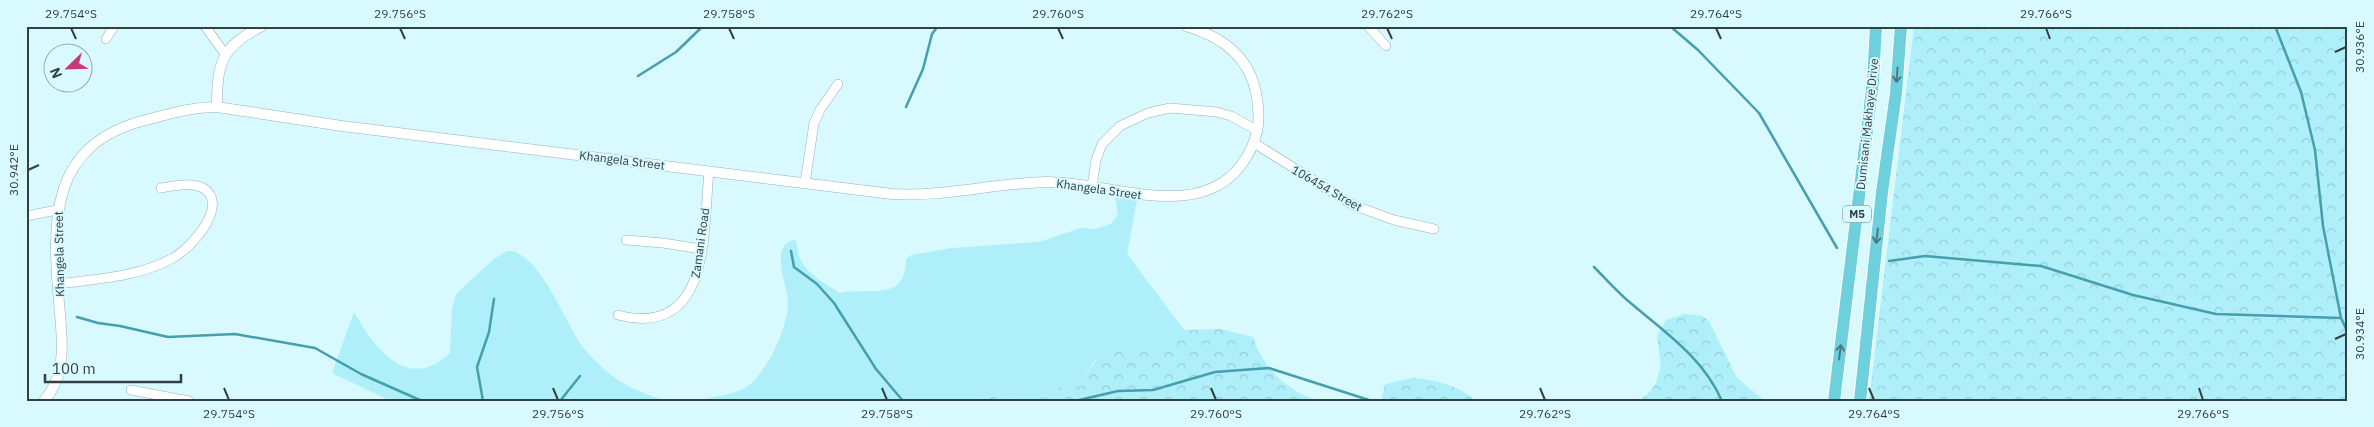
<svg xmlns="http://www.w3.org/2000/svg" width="2374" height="427" viewBox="0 0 2374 427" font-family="'IBM Plex Sans',sans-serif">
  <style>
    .green { fill: #aeeffa }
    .forest { fill: url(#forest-crowns) }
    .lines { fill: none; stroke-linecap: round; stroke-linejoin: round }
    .stream { stroke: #469fac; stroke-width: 2.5 }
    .minor-casing { stroke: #93b2b7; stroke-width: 10 }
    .tertiary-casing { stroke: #93b2b7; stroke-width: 11 }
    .primary-casing { stroke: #fff; stroke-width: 14 }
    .minor { stroke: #fff; stroke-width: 9 }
    .tertiary { stroke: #fff; stroke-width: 10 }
    .primary { stroke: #6dd0dc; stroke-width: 12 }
    .oneway { stroke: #4a7a80 }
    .ticks { fill: none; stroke: #324042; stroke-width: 2 }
    .labels { text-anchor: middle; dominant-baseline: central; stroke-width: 4; stroke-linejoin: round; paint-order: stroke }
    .shield { fill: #d8f9fe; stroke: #64787a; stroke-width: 1 }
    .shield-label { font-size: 11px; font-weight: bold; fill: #324042 }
    .street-label { font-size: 12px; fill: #324042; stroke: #d8f9fe }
    .neatline { fill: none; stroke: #324042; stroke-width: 2 }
    .ticks-label { font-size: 12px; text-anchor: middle; fill: #324042 }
  </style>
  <defs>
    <pattern id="forest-crowns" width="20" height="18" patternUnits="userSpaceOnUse" patternTransform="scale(1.25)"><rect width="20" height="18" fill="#aeeffa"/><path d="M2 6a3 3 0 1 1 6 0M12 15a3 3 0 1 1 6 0" fill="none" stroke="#96ced8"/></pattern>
  </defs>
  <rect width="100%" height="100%" fill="#d8f9fe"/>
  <!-- green -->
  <path class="green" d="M 1115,196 L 1137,200 L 1127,254 L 1184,330 L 1172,341 L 1159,346 L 1118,346 L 1094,361 L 1079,386 L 1061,386 L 1043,398 L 1025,400 L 992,396 L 974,401 L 694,401 C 709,397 729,396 743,389 C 765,378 785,332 788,308 C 791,292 766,243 795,240 C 799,246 797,253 800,259 C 808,275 826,284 840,293 C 869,287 906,303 906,259 L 911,255 L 952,248 L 1039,242 L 1081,228 L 1096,229 L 1105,226 L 1112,223 L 1118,215 Z
    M 507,251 C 536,248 565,320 578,340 C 584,350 595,361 604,369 C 621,385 645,395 668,401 L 391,401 L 332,373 L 354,312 C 375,349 408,393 450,353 L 452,309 L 456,294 L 494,259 Z"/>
  <!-- forest -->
  <path class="forest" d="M 1914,26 L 2348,26 L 2348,401 L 1869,401 Z
    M 1684,314 L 1702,316 L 1709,321 L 1737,378 L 1765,401 L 1639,401 L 1651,391 L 1656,383 L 1661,365 L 1657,336 L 1666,320 Z
    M 1220,329 L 1253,337 C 1263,368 1290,396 1324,401 L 974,401 L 992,396 L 1025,400 L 1043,398 L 1061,386 L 1079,386 C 1088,374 1094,358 1108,350 C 1133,335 1151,360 1184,330 Z
    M 1413,378 C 1434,379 1460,386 1476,401 L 1381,401 L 1385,384 Z"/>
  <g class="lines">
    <!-- stream -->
    <path class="stream" d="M 1670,26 L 1698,50 L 1759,113 L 1837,248
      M 2275,26 L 2301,92 L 2315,150 L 2323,226 L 2341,318 L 2348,333
      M 638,76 L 676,52 L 703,26
      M 906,107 L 923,69 L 932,34 L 938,26
      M 791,251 L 794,267 L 817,284 L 834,303 L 876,369 L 903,401
      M 1889,261 L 1925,256 L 2041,266 L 2133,295 L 2216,314 L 2341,318
      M 1594,267 C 1607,280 1619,294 1633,305 C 1667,334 1703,358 1722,401
      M 77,317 L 98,323 L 120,326 L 168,337 L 235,334 L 315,348 L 361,374 L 422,401
      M 483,401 L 477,367 L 489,332 L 494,299
      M 560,401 L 580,376
      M 1075,401 L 1118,391 L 1153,390 L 1215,372 L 1269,368 L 1372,401"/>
    <defs>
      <path id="minor" d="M 205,26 L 225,54
        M 1368,26 L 1386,46
        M 106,39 L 114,26
        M 1254,143 L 1353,205 L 1394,220 L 1434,229
        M 805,183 L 814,123 L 820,110 L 838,84
        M 1092,186 L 1096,160 L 1102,144 L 1120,126 L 1148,113 L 1170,108 L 1217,112 L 1231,116 L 1258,131
        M 26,216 L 57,210
        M 626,240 L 663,243 L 701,249
        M 58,284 C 96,279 139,277 173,258 C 190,249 231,205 203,188 C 191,182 174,186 161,188
        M 618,315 C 712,339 703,230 709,171
        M 131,390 L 189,401"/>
      <path id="tertiary" d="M 217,107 C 217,63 221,47 262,26
        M 44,401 C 68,373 62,337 59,303 C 52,221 49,144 146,120 C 169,114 192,107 217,107 L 342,126 L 892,194 C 944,197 995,183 1047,182 C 1109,181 1204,227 1246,158 C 1259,137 1261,117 1256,93 C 1249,56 1220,36 1186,26"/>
      <path id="primary" d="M 1834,401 L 1873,81 L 1876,26
        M 1860,401 L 1882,192 L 1896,93 L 1901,26"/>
    </defs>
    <!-- minor casing -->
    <use href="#minor" class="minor-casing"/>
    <!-- tertiary casing -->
    <use href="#tertiary" class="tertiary-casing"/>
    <!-- primary casing -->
    <use href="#primary" class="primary-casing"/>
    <!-- minor -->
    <use href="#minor" class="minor"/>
    <!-- tertiary -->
    <use href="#tertiary" class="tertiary"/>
    <!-- primary -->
    <use href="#primary" class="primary"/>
  </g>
  <!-- one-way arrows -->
  <defs><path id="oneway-shaft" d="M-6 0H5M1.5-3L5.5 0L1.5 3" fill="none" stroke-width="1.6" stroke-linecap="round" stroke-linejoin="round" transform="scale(1.25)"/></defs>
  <g class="oneway">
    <use href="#oneway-shaft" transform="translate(1897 75) rotate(94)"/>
    <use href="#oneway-shaft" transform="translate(1877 236) rotate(97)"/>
    <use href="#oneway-shaft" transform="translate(1840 352) rotate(-83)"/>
  </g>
  <!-- ticks -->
  <path class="ticks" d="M 71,28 L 76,39M 400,28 L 405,39M 729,28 L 734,39M 1058,28 L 1063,39M 1387,28 L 1392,39M 1716,28 L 1721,39M 2046,28 L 2050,39M 2335,52 L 2346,47M 28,170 L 39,165M 2335,339 L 2346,334M 224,388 L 229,400M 553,388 L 558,400M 882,388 L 887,400M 1211,388 L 1216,400M 1540,388 L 1545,400M 1869,388 L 1874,400M 2199,388 L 2203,400"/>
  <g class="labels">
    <!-- shield labels -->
    <rect class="shield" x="1843" y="205.5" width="28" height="17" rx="4"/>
    <g class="shield-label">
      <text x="1857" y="214">M5</text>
    </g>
    <!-- street labels -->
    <g class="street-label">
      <text transform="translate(1867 124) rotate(-84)">Dumisani Makhaye Drive</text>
      <text transform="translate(622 160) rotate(7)">Khangela Street</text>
      <text transform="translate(1327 188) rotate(30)">106454 Street</text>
      <text transform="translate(1099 189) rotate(8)">Khangela Street</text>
      <text transform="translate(700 243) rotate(-82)">Zamani Road</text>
      <text transform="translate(59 254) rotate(-91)">Khangela Street</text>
    </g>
  </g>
  <!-- border -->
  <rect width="2374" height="427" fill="none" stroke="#d8f9fe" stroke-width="55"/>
  <!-- north arrow -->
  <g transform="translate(68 68) rotate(247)"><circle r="24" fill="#d8f9fe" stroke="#96afb3"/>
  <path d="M0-4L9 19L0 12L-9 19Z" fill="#c53c76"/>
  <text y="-8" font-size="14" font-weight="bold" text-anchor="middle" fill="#324042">N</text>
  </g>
  <!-- scale -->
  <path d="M45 374v8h136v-8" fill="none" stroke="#324042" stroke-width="2.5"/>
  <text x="52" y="374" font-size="15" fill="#324042" stroke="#d8f9fe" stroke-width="4" paint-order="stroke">100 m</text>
  <rect x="28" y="28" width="2318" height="372" class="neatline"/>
  <g class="ticks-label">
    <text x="71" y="18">29.754°S</text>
    <text x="400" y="18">29.756°S</text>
    <text x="729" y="18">29.758°S</text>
    <text x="1058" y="18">29.760°S</text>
    <text x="1387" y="18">29.762°S</text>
    <text x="1716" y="18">29.764°S</text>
    <text x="2046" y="18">29.766°S</text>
    <text transform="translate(2360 47) rotate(-90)" y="4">30.936°E</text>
    <text transform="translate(14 170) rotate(-90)" y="4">30.942°E</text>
    <text transform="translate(2360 334) rotate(-90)" y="4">30.934°E</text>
    <text x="229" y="418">29.754°S</text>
    <text x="558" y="418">29.756°S</text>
    <text x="887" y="418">29.758°S</text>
    <text x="1216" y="418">29.760°S</text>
    <text x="1545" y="418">29.762°S</text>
    <text x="1874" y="418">29.764°S</text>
    <text x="2203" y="418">29.766°S</text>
  </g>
</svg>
